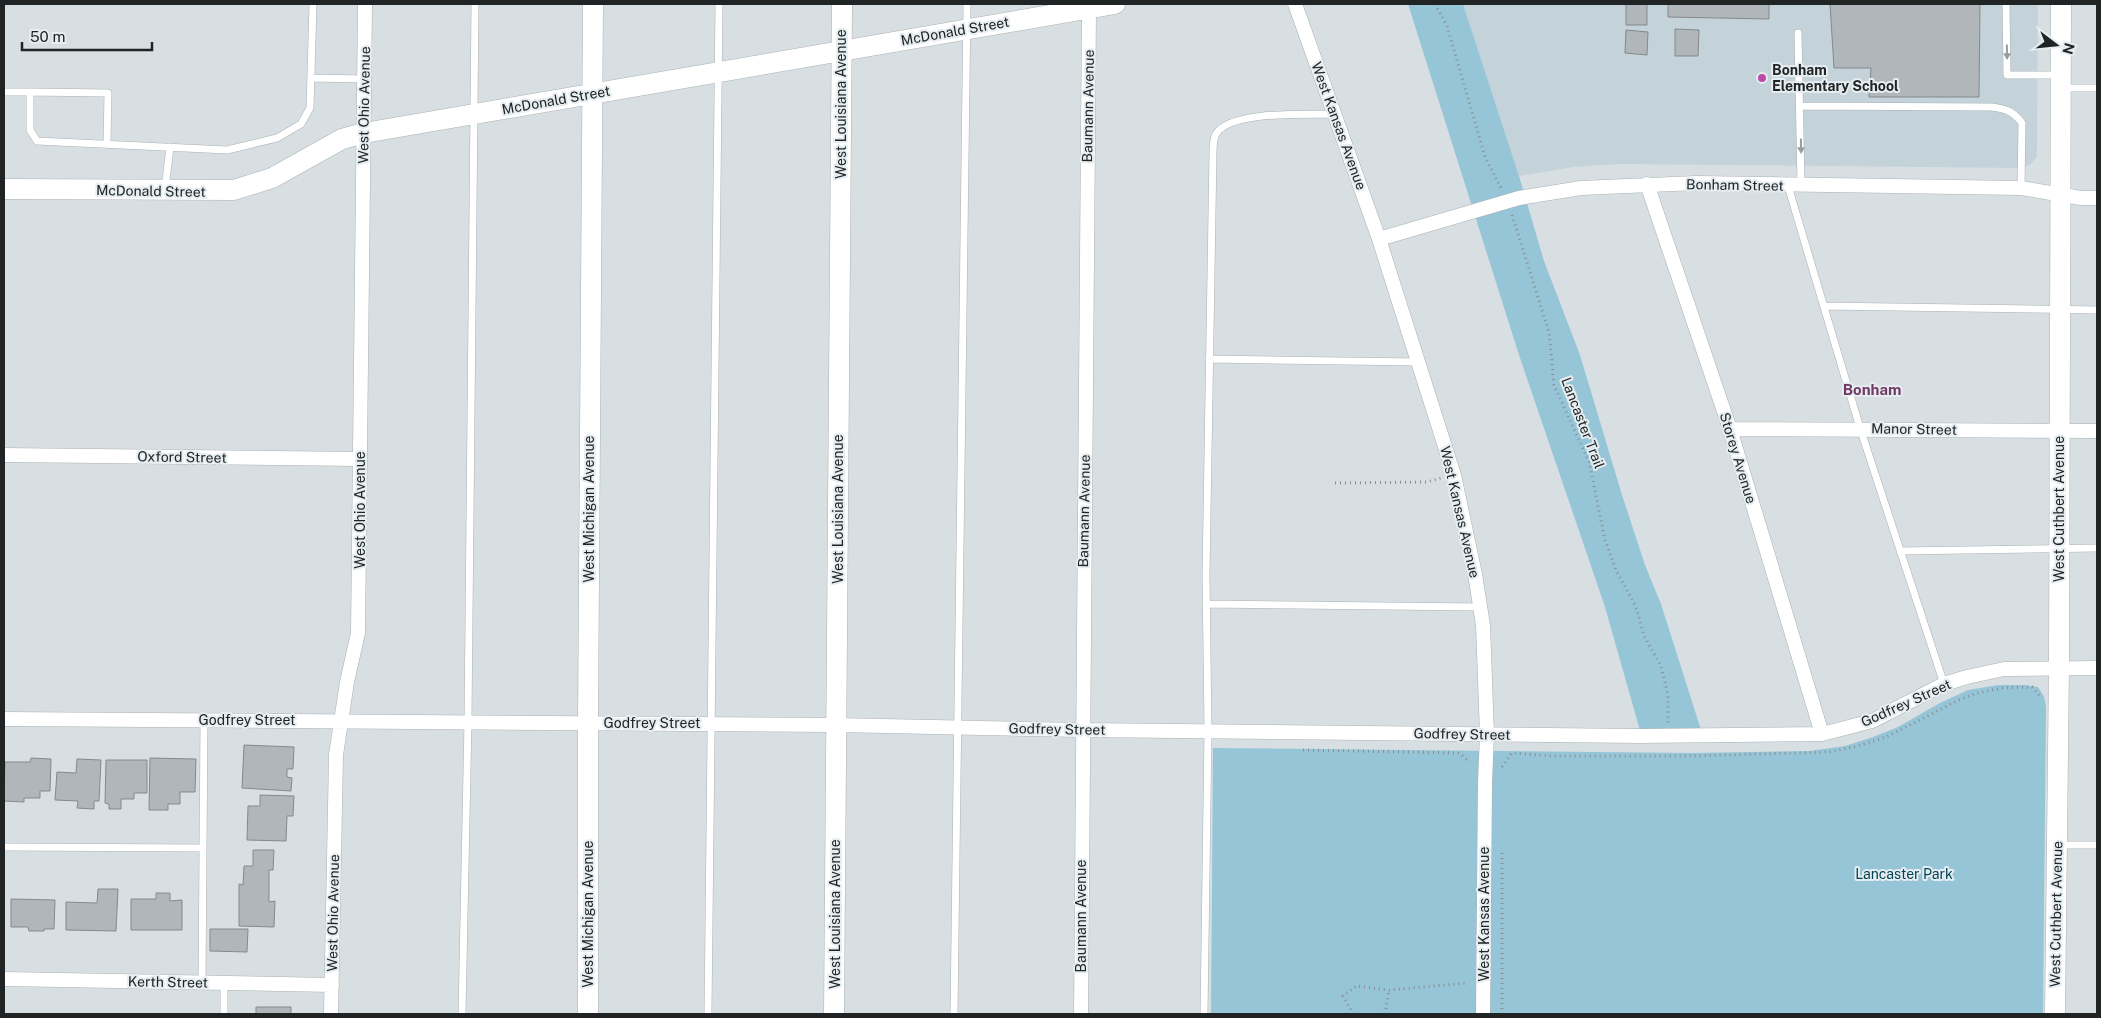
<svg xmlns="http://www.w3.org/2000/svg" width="2101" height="1018" viewBox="0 0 2101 1018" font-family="'Public Sans',sans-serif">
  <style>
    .built { fill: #c4d3d9 }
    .green { fill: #97c5d8 }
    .building { fill: #b1b6bb; stroke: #84898d }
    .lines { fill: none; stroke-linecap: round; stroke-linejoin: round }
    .lane-casing { stroke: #aab1b4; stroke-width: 8 }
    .street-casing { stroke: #aab1b4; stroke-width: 15 }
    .secondary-casing { stroke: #aab1b4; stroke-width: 21 }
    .path { stroke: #898e91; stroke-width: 3; stroke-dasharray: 1 4; stroke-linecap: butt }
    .lane { stroke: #fff; stroke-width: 7 }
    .street { stroke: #fff; stroke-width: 14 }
    .secondary { stroke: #fff; stroke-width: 20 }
    .oneway { fill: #9b9c9d }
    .poi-dot { fill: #bd4ba5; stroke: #e5edf0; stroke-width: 2 }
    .labels { text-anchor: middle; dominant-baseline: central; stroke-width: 4; stroke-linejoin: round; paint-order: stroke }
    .street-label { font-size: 14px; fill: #212425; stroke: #e5edf0 }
    .poi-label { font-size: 14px; font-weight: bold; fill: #212425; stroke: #e5edf0; text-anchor: start }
    .park-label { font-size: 14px; fill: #004357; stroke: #e5edf0 }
    .neighbourhood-label { font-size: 15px; font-weight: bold; fill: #733a66; stroke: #e5edf0 }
  </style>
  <rect width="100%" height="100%" fill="#d8dfe2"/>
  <!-- built -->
  <path class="built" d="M 1463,4 L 2038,4 L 2037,156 L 2030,165 L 2021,168 L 1620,164 L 1573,167 L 1519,176 Z"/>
  <!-- green -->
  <path class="green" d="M 1408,4 L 1463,4 L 1519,176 L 1544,261 L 1580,355 L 1622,495 L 1645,565 L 1661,604 L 1702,733 L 1640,736 L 1639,727 L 1605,607 L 1519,355 Z
    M 1998,685 L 2025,685 L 2038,687 L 2044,697 L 2046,707 L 2043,1014 L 1211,1014 L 1213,748 L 1692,753 L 1809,751 L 1845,746 L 1873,737 L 1898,727 L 1938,704 L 1968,690 Z"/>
  <!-- building -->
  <path class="building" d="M 1626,4 L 1647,4 L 1647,25 L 1626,25 Z
    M 1668,4 L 1769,4 L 1769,19 L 1668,17 Z
    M 1830,4 L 1980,4 L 1979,97 L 1869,97 L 1871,68 L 1834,68 Z
    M 1675,29 L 1699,30 L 1698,56 L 1675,56 Z
    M 1626,30 L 1648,32 L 1647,55 L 1625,53 Z
    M 244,745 L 294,747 L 293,769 L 287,769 L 287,777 L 292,778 L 291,791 L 242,788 Z
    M 31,758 L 51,759 L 50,791 L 40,791 L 40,798 L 24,798 L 24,802 L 4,801 L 5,762 L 30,762 Z
    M 150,758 L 196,759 L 195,792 L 180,792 L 180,804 L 168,804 L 168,810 L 149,810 Z
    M 77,759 L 101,760 L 99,801 L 94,801 L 94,809 L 77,808 L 78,801 L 55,800 L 57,772 L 76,773 Z
    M 106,760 L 147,760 L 147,793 L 134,793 L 134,799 L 121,799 L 121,809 L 109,809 L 109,804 L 105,803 Z
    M 260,795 L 294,796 L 293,816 L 287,816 L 286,841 L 247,840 L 248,806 L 260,806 Z
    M 253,850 L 274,850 L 273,870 L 269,870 L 269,902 L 275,901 L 274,927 L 239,926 L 239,884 L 243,885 L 244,866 L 253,866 Z
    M 98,889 L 118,889 L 116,931 L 66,930 L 66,902 L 97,903 Z
    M 156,893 L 170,893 L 170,901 L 182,900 L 182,930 L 131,930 L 131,899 L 156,899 Z
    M 11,899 L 55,900 L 54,929 L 44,929 L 44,931 L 29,931 L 28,927 L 11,927 Z
    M 210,929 L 248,929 L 247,952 L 210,951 Z
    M 256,1007 L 291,1007 L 291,1014 L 256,1014 Z"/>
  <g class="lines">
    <defs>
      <path id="lane" d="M 2006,4 L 2007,75 L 2058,75
        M 1798,33 L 1801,185
        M 311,78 L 365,79
        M 2063,88 L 2097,88
        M 4,92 L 30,92 L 30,130 L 37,141 L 227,150 L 277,138 L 301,124 L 310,108 L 313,4
        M 30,92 L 108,93 L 107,144
        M 1801,106 L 1992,107 C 2006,109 2013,111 2022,123 L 2021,188
        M 1788,186 L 1860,428 L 1944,684
        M 165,189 L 170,147
        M 1824,306 L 2097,310
        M 1209,359 L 1418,362
        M 1900,551 L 2097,548
        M 1206,604 L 1480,607
        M 2058,845 L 2097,845
        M 4,847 L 203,848
        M 202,983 L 204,720
        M 224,1014 L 224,983
        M 462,1014 L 468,721 L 475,4
        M 708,1014 L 719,4
        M 954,1014 L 967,4
        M 1204,1014 L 1208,731 L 1206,575 L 1213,153 C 1213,148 1213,139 1216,134 C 1230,110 1308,115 1334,114"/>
      <path id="street" d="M 1295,4 L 1379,239 L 1454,475 L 1475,574 L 1483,625 L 1487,735 L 1485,782 L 1483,1014
        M 1647,184 L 1730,429 L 1822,734
        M 1379,239 L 1519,198 L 1581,188 L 1696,183 L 2021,188 L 2081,198 L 2097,198
        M 1730,429 L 2097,431
        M 4,455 L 360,459
        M 4,719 L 836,725 L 1082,730 L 1640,736 L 1822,734 L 1872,721 L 1944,684 L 1967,677 L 2004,669 L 2097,668
        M 4,979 L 332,985
        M 331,1014 L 336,755 L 347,682 L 358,633 L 365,4
        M 1081,1014 L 1089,8"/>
      <path id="secondary" d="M 4,189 L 234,190 L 272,178 L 342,139 L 364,133 L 1115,4
        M 588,1014 L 588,722 L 593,4
        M 834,1014 L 842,4
        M 2055,1014 L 2059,667 L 2061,4"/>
    </defs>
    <!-- lane casing -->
    <use href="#lane" class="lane-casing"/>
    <!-- street casing -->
    <use href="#street" class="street-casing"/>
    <!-- secondary casing -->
    <use href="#secondary" class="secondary-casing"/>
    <!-- path -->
    <path class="path" d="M 1435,4 L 1447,26 L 1485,157 L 1501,188
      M 1512,215 L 1549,332 L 1554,385 L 1589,462 L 1605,540 L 1616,570 L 1636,607 L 1644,636 L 1661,666 L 1668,695 L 1668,723
      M 1335,483 L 1427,482 L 1441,478
      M 1303,750 L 1459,753 L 1470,762
      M 1502,767 L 1512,753 L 1552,756 L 1688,756 L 1829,752 L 1858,746 L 1886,737 L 1959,700 L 1977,693 L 2002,688 L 2032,687 L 2041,697
      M 1353,1014 L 1343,996 L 1356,986 L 1389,990 L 1468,983
      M 1385,1014 L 1389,990
      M 1502,1014 L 1502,851"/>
    <!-- lane -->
    <use href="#lane" class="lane"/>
    <!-- street -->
    <use href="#street" class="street"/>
    <!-- secondary -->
    <use href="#secondary" class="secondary"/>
  </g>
  <!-- one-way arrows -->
  <defs><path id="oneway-solid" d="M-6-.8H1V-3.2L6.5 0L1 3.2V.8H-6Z" transform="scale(1.25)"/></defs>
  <g class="oneway">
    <use href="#oneway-solid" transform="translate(2007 52) rotate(89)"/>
    <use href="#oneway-solid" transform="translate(1801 146) rotate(89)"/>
  </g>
  <!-- markers -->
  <circle class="poi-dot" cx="1762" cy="78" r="5"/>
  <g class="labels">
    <!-- street labels -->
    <g class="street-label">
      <text transform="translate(955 31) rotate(-10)">McDonald Street</text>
      <text transform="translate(556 100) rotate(-10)">McDonald Street</text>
      <text transform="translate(841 104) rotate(-90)">West Louisiana Avenue</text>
      <text transform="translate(364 105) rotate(-89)">West Ohio Avenue</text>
      <text transform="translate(1088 106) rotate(-89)">Baumann Avenue</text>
      <text transform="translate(1339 126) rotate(70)">West Kansas Avenue</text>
      <text transform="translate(1735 185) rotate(1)">Bonham Street</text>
      <text transform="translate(151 191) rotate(1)">McDonald Street</text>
      <text transform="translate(1583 423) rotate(69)">Lancaster Trail</text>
      <text transform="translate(1914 429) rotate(1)">Manor Street</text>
      <text transform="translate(182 457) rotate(1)">Oxford Street</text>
      <text transform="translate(1738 458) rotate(73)">Storey Avenue</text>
      <text transform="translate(589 509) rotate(-90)">West Michigan Avenue</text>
      <text transform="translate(838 509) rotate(-90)">West Louisiana Avenue</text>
      <text transform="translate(2059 509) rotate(-90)">West Cuthbert Avenue</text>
      <text transform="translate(360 510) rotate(-90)">West Ohio Avenue</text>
      <text transform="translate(1084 511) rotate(-89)">Baumann Avenue</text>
      <text transform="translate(1460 512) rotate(77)">West Kansas Avenue</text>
      <text transform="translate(1906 703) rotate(-24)">Godfrey Street</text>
      <text x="247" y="720">Godfrey Street</text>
      <text x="652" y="723">Godfrey Street</text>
      <text transform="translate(1057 729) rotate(1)">Godfrey Street</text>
      <text transform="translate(1462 734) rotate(1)">Godfrey Street</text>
      <text transform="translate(333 913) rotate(-89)">West Ohio Avenue</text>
      <text transform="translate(588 914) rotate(-90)">West Michigan Avenue</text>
      <text transform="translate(835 914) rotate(-90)">West Louisiana Avenue</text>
      <text transform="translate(1484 914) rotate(-90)">West Kansas Avenue</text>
      <text transform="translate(2056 914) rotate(-89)">West Cuthbert Avenue</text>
      <text transform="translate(1081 916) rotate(-90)">Baumann Avenue</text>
      <text transform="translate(168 982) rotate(1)">Kerth Street</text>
    </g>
    <!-- poi labels -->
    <g class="poi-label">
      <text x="1772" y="70">Bonham<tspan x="1772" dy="16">Elementary School</tspan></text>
    </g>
    <!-- park labels -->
    <g class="park-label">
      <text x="1904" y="874">Lancaster Park</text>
    </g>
    <!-- neighbourhood labels -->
    <g class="neighbourhood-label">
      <text x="1872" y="389">Bonham</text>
    </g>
  </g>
  <!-- border -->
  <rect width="2101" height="1018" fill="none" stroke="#212425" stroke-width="10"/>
  <!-- north arrow -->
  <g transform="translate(2056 45) rotate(106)" stroke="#e5edf0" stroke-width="4" paint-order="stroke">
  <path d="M0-4L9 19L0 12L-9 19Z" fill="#212425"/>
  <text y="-8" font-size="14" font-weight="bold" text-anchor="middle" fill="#212425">N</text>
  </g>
  <!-- scale -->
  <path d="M22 42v8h130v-8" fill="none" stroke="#212425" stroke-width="2.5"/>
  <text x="30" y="42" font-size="15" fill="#212425" stroke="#e5edf0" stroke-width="4" paint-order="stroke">50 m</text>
</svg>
